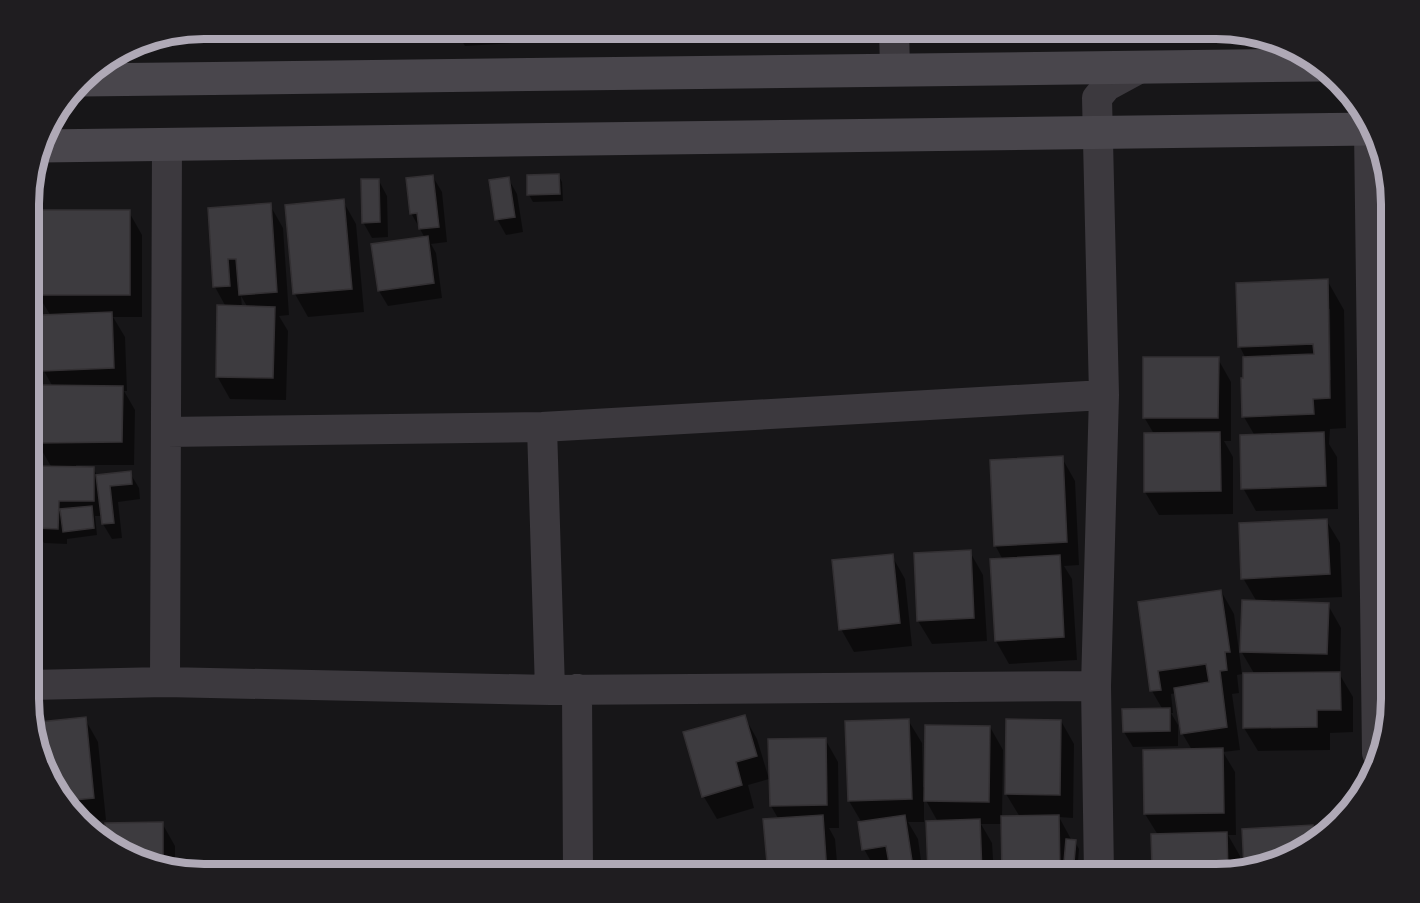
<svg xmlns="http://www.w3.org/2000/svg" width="1420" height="903" viewBox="0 0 1420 903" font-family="Jost,sans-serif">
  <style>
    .shadow { fill: #0007; fill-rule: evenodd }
    .building { fill: #3d3b3f; stroke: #333033; stroke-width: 1.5 }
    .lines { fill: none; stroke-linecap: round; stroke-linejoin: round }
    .street { stroke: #3c393e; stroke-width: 30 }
    .secondary { stroke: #49464c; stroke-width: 33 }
    .rim { fill: none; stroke: #afa9b6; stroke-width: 8 }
  </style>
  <rect width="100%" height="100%" fill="#171618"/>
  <!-- shadow -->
  <path class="shadow" d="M 204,28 L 295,29 L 295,31 L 184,40 L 180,33 Z
    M 374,29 L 441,29 L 441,33 L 378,36 Z
    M 455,29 L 528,29 L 529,42 L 465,46 Z
    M 614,29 L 647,29 L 615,30 Z
    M 558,175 L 562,182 L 563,201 L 533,202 L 529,195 Z
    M 433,177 L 442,192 L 447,242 L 431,244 L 436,253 L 442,298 L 388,306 L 379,291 L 425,238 L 411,213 Z
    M 508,178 L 517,194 L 523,232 L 506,235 L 497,219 Z
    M 379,181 L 387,196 L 388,237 L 372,238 L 363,222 Z
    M 343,201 L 356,224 L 364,312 L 308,317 L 295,294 Z
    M 270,205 L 283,228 L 289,315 L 279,316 L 288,331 L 286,400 L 230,399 L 217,376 L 226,307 L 215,287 L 210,209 ZM 241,296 L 248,308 L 242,307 Z
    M 129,212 L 142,235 L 142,317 L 113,317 L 125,337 L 127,391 L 124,391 L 135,410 L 134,465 L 76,465 L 76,468 L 93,468 L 98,477 L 130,473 L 139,488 L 140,499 L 118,502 L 122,538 L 112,539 L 103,524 L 102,516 L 95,516 L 97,535 L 67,539 L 67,544 L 44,543 L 33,523 L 33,549 L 30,550 L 30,491 L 35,500 L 52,468 L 37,442 L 53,387 L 44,371 L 51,316 L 38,295 Z
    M 1327,280 L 1344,310 L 1346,428 L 1330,429 L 1329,444 L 1337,457 L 1338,509 L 1256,511 L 1243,488 L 1255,436 L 1244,417 L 1246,359 L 1240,347 ZM 1327,309 L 1330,309 L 1331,380 L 1328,380 Z
    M 1218,359 L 1231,382 L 1231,441 L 1224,441 L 1233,457 L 1233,514 L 1159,515 L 1145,492 L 1154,434 L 1144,417 Z
    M 30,404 L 31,405 L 31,431 L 30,431 Z
    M 1062,458 L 1075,481 L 1079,565 L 1064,566 L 1072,579 L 1077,660 L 1009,664 L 996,641 L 1003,560 L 995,545 Z
    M 1326,520 L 1340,543 L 1342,597 L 1275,600 L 1275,603 L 1328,605 L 1341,628 L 1340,675 L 1353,697 L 1353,732 L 1330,733 L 1330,750 L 1258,751 L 1244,728 L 1255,675 L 1241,651 L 1257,602 L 1243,578 Z
    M 970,552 L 983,575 L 987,641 L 932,644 L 918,621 Z
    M 892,556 L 905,579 L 912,646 L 854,652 L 841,629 Z
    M 30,577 L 33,649 L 30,649 Z
    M 1221,591 L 1234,614 L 1242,674 L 1237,675 L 1239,693 L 1232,694 L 1240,750 L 1223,752 L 1235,772 L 1236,835 L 1228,835 L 1240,856 L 1240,870 L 1227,874 L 1138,874 L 1138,867 L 1153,867 L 1158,835 L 1145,814 L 1192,750 L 1182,733 L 1176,693 L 1171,694 L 1173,713 L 1171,713 L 1178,725 L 1178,746 L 1133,747 L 1124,732 L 1163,710 L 1152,691 L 1140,603 Z
    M 744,716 L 757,739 L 769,779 L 748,785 L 754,808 L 717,819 L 704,797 L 685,733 Z
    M 85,719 L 98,742 L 106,820 L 84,823 L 58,796 L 31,724 Z
    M 908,720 L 922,743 L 923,787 L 926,787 L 990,727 L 1003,750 L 1002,818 L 1020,817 L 1006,794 L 1061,721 L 1074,744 L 1073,818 L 1059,817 L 1072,841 L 1075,842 L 1079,849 L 1077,874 L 1004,874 L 1003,824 L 981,824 L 992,843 L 994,874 L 929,874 L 927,822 L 938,822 L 924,797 L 924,822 L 908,822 L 918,839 L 923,874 L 860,874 L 859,869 L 874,867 L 864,849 L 862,823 L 849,801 Z
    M 825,739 L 838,762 L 839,828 L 829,828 L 835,839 L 838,874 L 769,874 L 765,821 L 779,820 L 771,806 Z
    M 162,823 L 175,846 L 175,866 L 107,845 L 107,824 Z
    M 1312,826 L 1318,837 L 1304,851 L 1245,869 L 1244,830 Z"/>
  <!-- building -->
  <path class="building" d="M 559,174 L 560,194 L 527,195 L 527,175 Z
    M 433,175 L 439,227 L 419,229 L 417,213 L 410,214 L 406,178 Z
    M 509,177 L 515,217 L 495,220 L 489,180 Z
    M 361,179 L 379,179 L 380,222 L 362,223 Z
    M 344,199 L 352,289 L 293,294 L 285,205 Z
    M 271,203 L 277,292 L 239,295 L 236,259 L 228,259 L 230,286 L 213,287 L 208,208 Z
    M 37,210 L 130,210 L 130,295 L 37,295 Z
    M 428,236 L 434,283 L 378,291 L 371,244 Z
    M 1328,279 L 1330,398 L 1313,399 L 1314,414 L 1242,417 L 1241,378 L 1243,378 L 1243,357 L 1314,354 L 1313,344 L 1238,347 L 1236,283 Z
    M 217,305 L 275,307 L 273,378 L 216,377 Z
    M 112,312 L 114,368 L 42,371 L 41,315 Z
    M 1143,357 L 1219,357 L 1218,418 L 1143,418 Z
    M 36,385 L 123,386 L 122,442 L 35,443 Z
    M 1220,432 L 1221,491 L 1144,492 L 1144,433 Z
    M 1324,432 L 1326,486 L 1241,489 L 1240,435 Z
    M 1063,456 L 1067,542 L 994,546 L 990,460 Z
    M 33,466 L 94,467 L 94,501 L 59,501 L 58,529 L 34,528 Z
    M 131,471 L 132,484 L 110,486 L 114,523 L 102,524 L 96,475 Z
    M 92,506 L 94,528 L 63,532 L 60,509 Z
    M 1327,519 L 1330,574 L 1241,579 L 1239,523 Z
    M 971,550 L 974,618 L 917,621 L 914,553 Z
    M 893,554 L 900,623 L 839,630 L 832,560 Z
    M 1060,555 L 1064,637 L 995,641 L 990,559 Z
    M 1221,590 L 1230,652 L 1225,652 L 1227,670 L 1220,671 L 1227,727 L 1181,734 L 1174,688 L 1209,682 L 1206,664 L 1158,671 L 1161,690 L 1150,691 L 1138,602 Z
    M 1242,600 L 1329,603 L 1327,654 L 1240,652 Z
    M 1340,672 L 1341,710 L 1317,710 L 1317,727 L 1243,728 L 1243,673 Z
    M 1170,708 L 1170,731 L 1123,732 L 1122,709 Z
    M 745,715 L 757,756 L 736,762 L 742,785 L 702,797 L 683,732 Z
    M 86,717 L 94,798 L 63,801 L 58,796 L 30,723 Z
    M 909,719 L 912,799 L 848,801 L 845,721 Z
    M 1006,719 L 1061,720 L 1060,795 L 1005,794 Z
    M 925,725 L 990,726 L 989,802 L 924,801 Z
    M 826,738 L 827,805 L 770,806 L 768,739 Z
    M 1223,748 L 1224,813 L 1144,814 L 1143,750 Z
    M 823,815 L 827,874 L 768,874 L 763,819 Z
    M 905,815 L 914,874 L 859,874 L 858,868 L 889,863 L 886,846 L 862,850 L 858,822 Z
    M 1059,815 L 1060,874 L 1002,874 L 1001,816 Z
    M 980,819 L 982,874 L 928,874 L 926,821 Z
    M 163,822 L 163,862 L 106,844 L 105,823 Z
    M 1313,825 L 1314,842 L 1304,851 L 1244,869 L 1242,829 Z
    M 1227,832 L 1228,874 L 1137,874 L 1137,866 L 1152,865 L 1151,834 Z
    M 1066,839 L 1076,840 L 1073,874 L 1063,873 Z"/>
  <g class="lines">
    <!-- street -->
    <path class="street" d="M 894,29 L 895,69
      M 1369,129 L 1377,753
      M 167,144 L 165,682 L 550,690 L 1096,686
      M 542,427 L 550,690
      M 167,432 L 542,427 L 1104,395
      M 30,685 L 165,682
      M 577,689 L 578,874
      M 1099,874 L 1096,686 L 1104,395 L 1097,98 L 1107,86 L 1142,67"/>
    <!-- secondary -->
    <path class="secondary" d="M 82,80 L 1320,65
      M 41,146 L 1372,129"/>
  </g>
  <!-- crop -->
  <path d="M0 0H1420V903H0ZM204 39H1216A165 165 0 0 1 1381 204V699A165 165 0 0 1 1216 864H204A165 165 0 0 1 39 699V204A165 165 0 0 1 204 39Z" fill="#1f1d20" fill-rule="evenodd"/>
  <path class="rim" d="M204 39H1216A165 165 0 0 1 1381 204V699A165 165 0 0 1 1216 864H204A165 165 0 0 1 39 699V204A165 165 0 0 1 204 39Z"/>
</svg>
